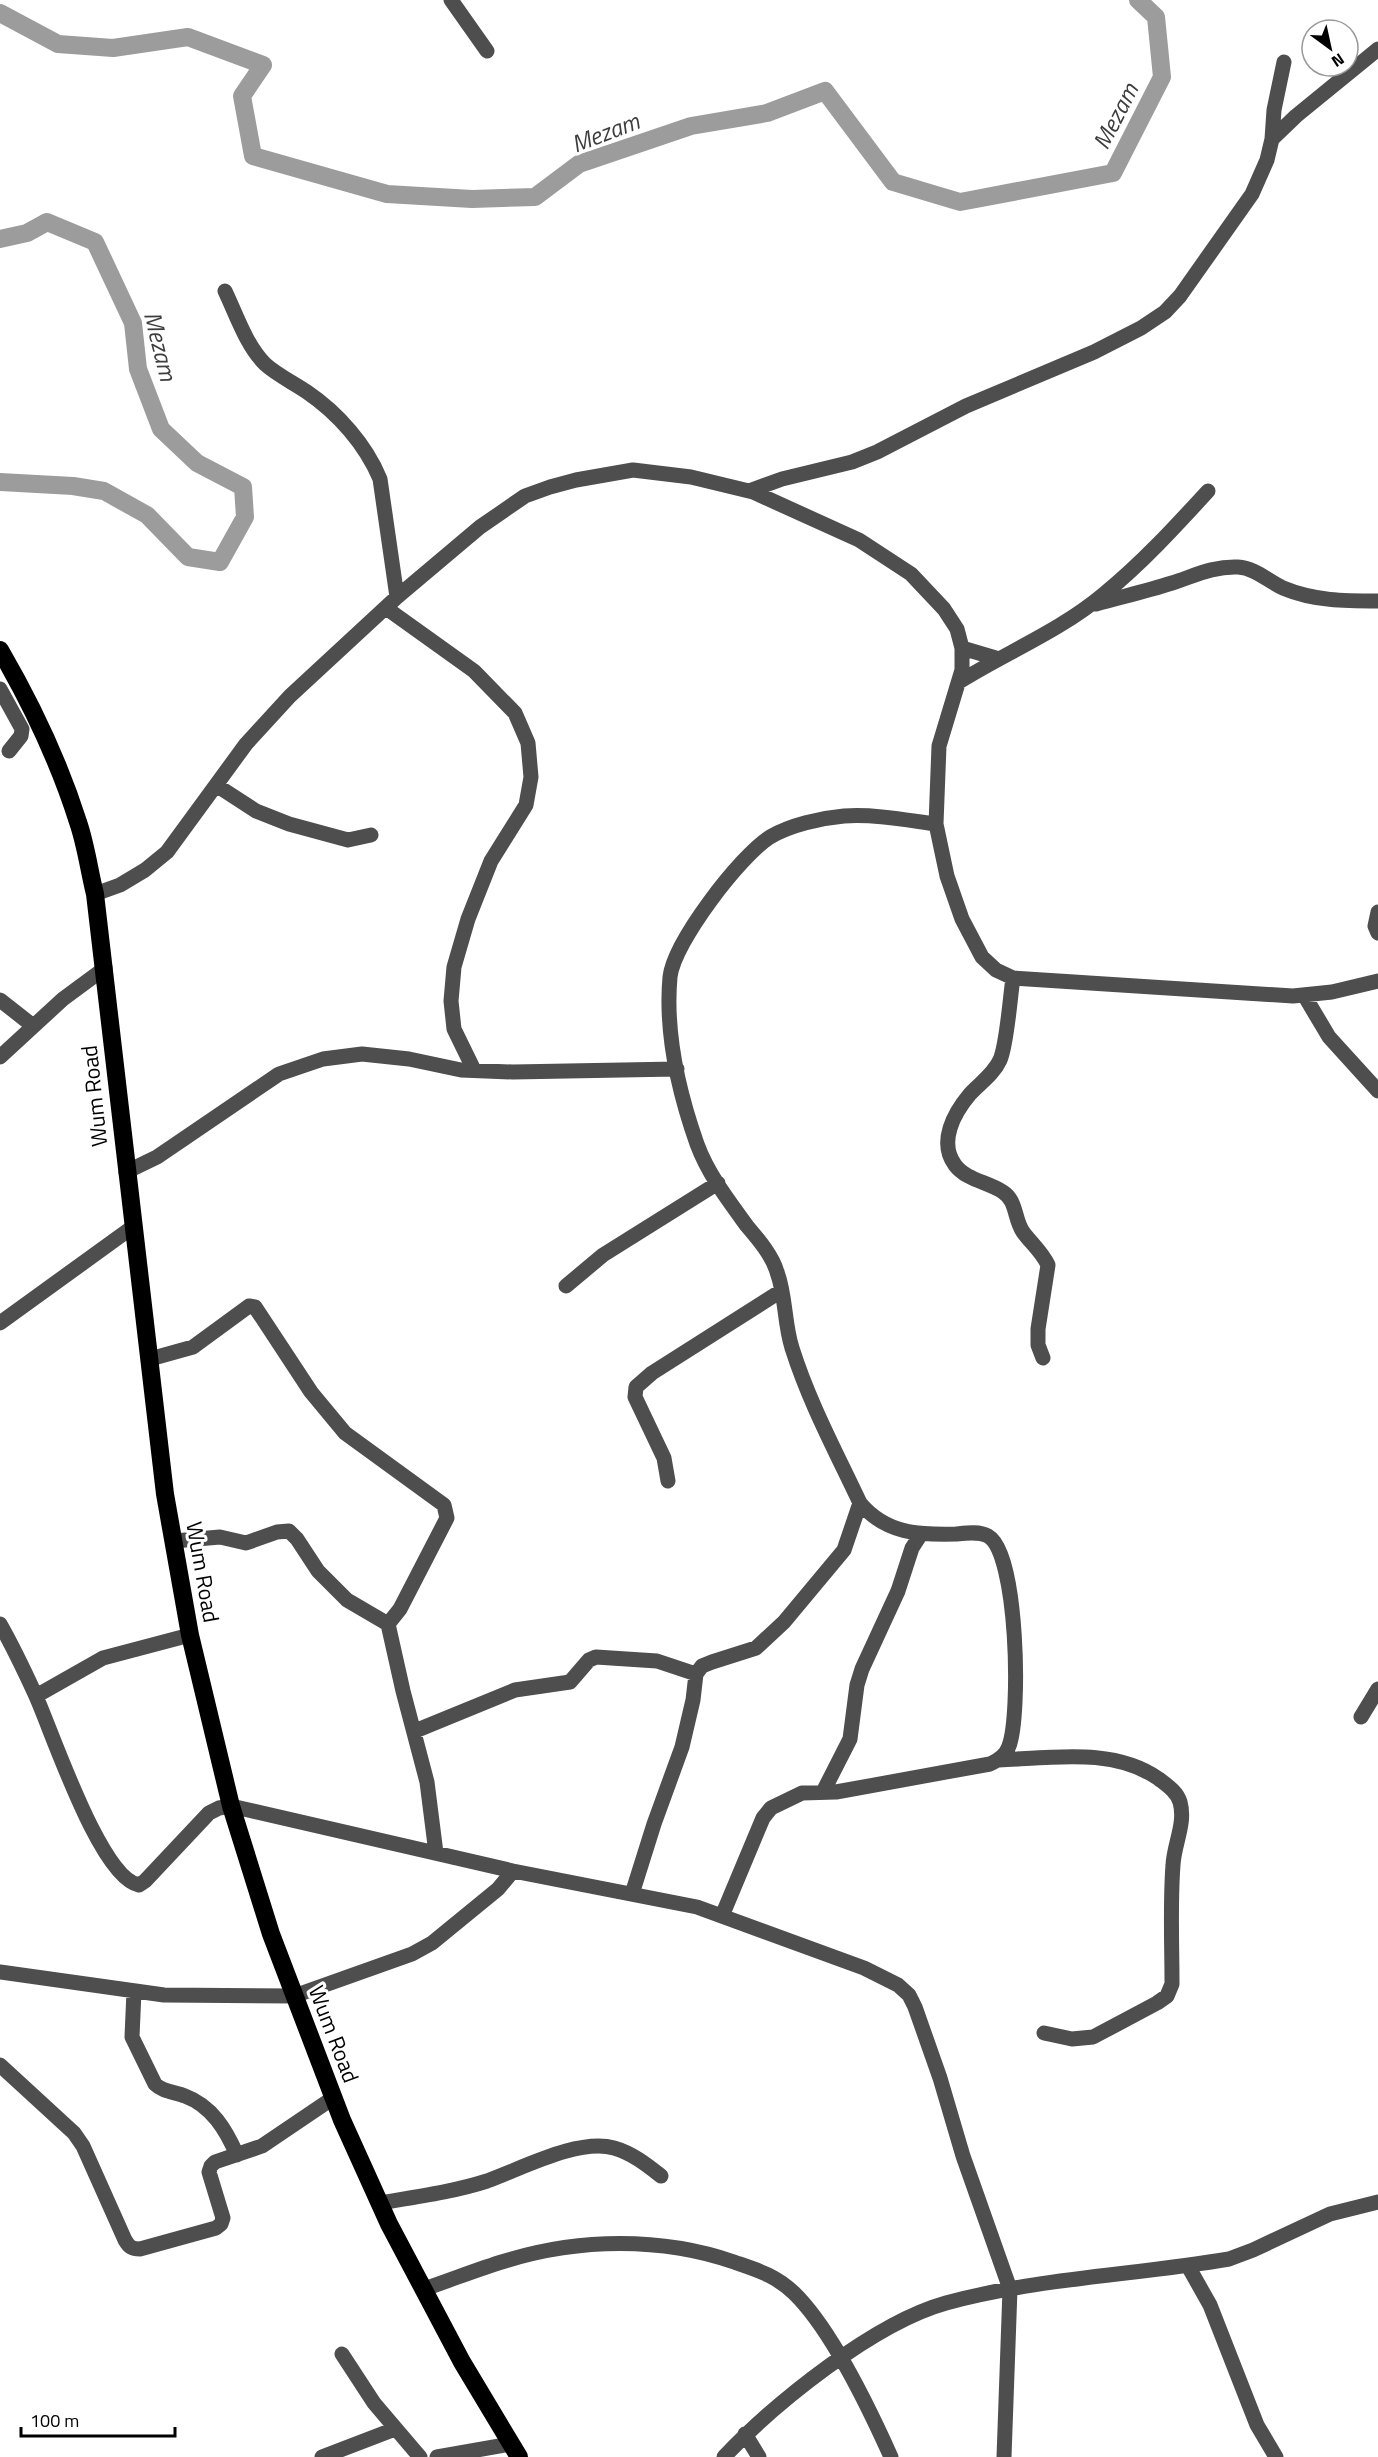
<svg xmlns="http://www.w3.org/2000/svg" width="1378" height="2457" viewBox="0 0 1378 2457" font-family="'Titillium Web',sans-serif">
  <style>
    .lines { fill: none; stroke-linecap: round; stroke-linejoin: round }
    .river { stroke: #9c9c9c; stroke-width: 18 }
    .minor { stroke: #4e4e4e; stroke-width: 15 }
    .highway { stroke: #000; stroke-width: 18 }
    .labels { text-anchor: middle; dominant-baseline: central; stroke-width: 6; stroke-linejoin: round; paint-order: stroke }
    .street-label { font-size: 22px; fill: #000; stroke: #fff }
    .water-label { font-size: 24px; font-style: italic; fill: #3d3d3d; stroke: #fff }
  </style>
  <rect width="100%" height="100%" fill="#fff"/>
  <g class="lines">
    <!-- river -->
    <path class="river" d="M 0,13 L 58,44 L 113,48 L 188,37 L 263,65 L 242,96 L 253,156 L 387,194 L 472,199 L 535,197 L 579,164 L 691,126 L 767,113 L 825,91 L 893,182 L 960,202 L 1113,173 L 1162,77 L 1156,17 L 1138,0
      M 0,239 L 27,233 L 47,222 L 95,242 L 133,323 L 138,369 L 161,429 L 197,463 L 243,487 L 245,517 L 220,562 L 188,557 L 147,515 L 104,491 L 73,486 L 0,482"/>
    <!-- minor -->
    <path class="minor" d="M 451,0 L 487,51
      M 1272,139 L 1296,116 L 1378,49
      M 225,291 C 236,314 246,345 265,364 C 277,375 294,383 307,392 C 338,413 366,445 380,479 L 397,597
      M 749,491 L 782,479 L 852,462 L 877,452 L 966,406 L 1094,352 L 1141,328 L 1165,312 L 1180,296 L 1252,194 L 1267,160 L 1272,139 L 1274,110 L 1284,62
      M 1096,604 C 1121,597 1147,591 1172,583 C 1194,576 1213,566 1238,567 C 1255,568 1268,581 1283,588 C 1314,601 1345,601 1378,601
      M 386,608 L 474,671 L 515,713 L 528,743 L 531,777 L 526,805 L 491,861 L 468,919 L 454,967 L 451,1001 L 454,1029 L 474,1070
      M 962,648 L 999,659
      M 959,682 C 1007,652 1060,631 1104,594 C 1142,563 1175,527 1208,491
      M 0,689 L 22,729 L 21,736 L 9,751
      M 216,785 L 256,811 L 289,824 L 348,840 L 371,835
      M 95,894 L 120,885 L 145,870 L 167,852 L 246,744 L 290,696 L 397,597 L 480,527 L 525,496 L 550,487 L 576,480 L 633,470 L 691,477 L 753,492 L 859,540 L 911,574 L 944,609 L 957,629 L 962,648 L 962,670 L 939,746 L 936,824 L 947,876 L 962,919 L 982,957 L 996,970 L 1013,978 L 1293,996 L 1332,992 L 1378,981
      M 1378,912 L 1375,926 L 1378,933
      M 1013,978 C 1010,998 1007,1044 1000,1060 C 993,1075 980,1083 970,1094 C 954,1113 938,1142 955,1165 C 966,1180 988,1182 1003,1192 C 1017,1201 1014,1219 1023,1232 C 1031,1243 1042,1252 1048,1265 L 1038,1329 L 1038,1345 L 1043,1358
      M 1304,995 L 1329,1037 L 1378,1091
      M 0,1000 L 32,1025
      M 0,1057 L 63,999 L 105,968
      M 126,1172 L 157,1157 L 279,1074 L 323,1059 L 362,1054 L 409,1059 L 461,1070 L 513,1072 L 677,1069
      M 566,1286 L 603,1255 L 718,1183
      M 0,1323 L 134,1226
      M 150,1359 L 193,1347 L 249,1306 L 255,1307 L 311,1392 L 345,1433 L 444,1505 L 447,1518 L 400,1609 L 388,1624
      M 668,1481 L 664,1458 L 635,1397 L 636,1387 L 652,1373 L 781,1291
      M 174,1541 L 220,1537 L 246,1543 L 277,1532 L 289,1531 L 297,1539 L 318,1571 L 347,1600 L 388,1624 L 403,1691 L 427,1782 L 436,1853
      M 0,1624 C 13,1647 24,1670 35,1694 C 52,1731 100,1878 139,1885 L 145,1881 L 209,1813 L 219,1808 L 231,1806 L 513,1871 L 697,1907 L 864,1968 L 898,1985 L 909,1995 L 915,2007 L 940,2078 L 963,2156 L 1010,2289 L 1004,2457
      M 36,1696 L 103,1658 L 190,1635
      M 1361,1717 L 1378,1689
      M 415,1731 L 515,1690 L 570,1682 L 589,1660 L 596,1657 L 657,1661 L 696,1674
      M 999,1760 C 1052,1758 1114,1747 1159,1779 C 1168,1786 1177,1792 1180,1802 C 1186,1823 1174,1844 1173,1865 C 1170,1904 1172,1944 1172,1984 L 1167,1996 L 1157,2003 L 1093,2037 L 1072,2039 L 1044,2033
      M 823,1792 L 850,1739 L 857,1685 L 862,1669 L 898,1591 L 912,1548 L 921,1534
      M 632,1894 L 654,1824 L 682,1747 L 693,1700 L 696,1674 L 702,1666 L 712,1662 L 756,1648 L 784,1622 L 844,1550 L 860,1503
      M 722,1916 L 763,1818 L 771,1808 L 802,1793 L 836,1792 L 990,1764 C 999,1760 1006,1755 1009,1746 C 1021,1714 1018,1553 988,1536 C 979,1531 966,1533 956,1534 C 919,1535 886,1534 860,1503 C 836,1452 809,1402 792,1348 C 784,1323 786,1296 777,1272 C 772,1255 758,1239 747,1226 C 728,1200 708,1174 697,1144 C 679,1093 665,1032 670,977 C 674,942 740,856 770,837 C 790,825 821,818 844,816 C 875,814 906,820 936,824
      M 0,1972 L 164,1995 L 294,1996 L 412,1954 L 432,1943 L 498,1889 L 513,1871
      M 134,1991 L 132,2037 L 155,2084 C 163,2092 175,2092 185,2096 C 212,2106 226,2130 237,2155
      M 0,2065 L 74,2133 L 83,2146 L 125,2240 C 129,2247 132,2249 140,2249 L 216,2228 L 221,2224 L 223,2218 L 209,2172 L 211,2166 L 215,2162 L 262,2146 L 333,2098
      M 379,2203 C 415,2197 453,2192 487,2181 C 521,2169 578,2138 614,2148 C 632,2153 647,2165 661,2176
      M 1188,2266 L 1210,2305 L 1257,2425 L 1276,2457
      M 424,2289 C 451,2280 478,2269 505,2261 C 579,2238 662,2237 734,2262 C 757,2270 775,2275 794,2293 C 832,2330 869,2408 891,2457
      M 342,2354 L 374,2403 L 420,2457
      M 745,2434 L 759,2457
      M 322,2457 L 395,2429
      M 437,2457 L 511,2444
      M 724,2457 C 775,2403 874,2323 946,2303 C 1038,2278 1135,2275 1229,2259 L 1253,2250 L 1330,2214 L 1378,2202"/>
    <!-- highway -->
    <path class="highway" d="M 0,650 C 32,705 59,762 78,822 C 86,845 89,870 95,894 L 165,1494 L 190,1635 L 231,1806 L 271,1934 L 342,2120 L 389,2224 L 462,2362 L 519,2457"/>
  </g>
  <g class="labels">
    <!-- street labels -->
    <g class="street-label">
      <text transform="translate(94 1096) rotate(-96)">Wum Road</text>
      <text transform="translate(203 1572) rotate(80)">Wum Road</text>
      <text transform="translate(334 2034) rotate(69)">Wum Road</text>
    </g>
    <!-- water labels -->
    <g class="water-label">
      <text transform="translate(1115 116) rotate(-63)">Mezam</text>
      <text transform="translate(605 132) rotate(-21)">Mezam</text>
      <text transform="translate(161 346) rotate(76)">Mezam</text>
    </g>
  </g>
  <!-- north arrow -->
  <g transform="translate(1330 48) rotate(147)"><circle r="28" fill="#ffffff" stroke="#999999" stroke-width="1.5"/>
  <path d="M0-4.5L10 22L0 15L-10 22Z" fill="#000000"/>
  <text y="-9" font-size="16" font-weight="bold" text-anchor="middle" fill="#000000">N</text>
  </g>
  <!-- scale -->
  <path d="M21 2427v9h154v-9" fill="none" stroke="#000000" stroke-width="3"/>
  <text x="30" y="2427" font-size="18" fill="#000000" stroke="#ffffff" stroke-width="4.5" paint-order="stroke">100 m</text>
</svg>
